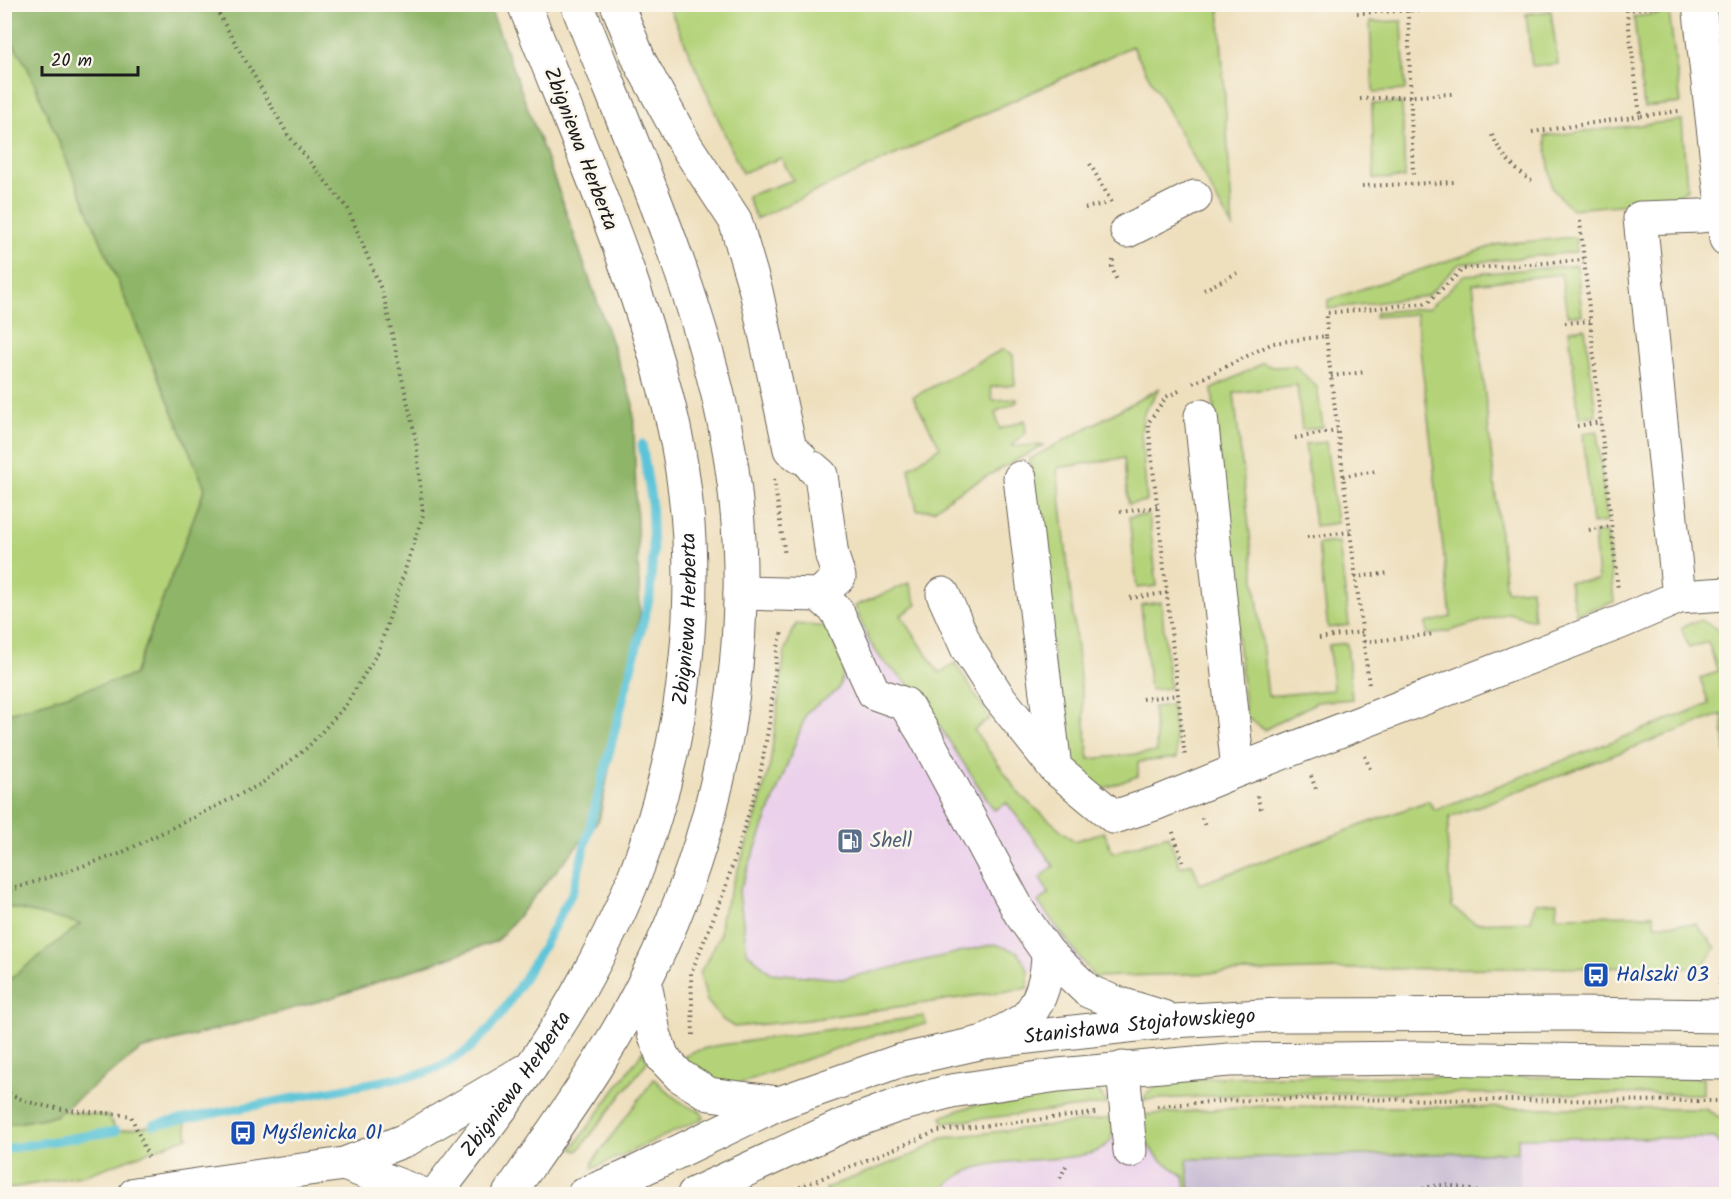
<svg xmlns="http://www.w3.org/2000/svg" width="1731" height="1199" viewBox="0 0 1731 1199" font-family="Kalam,sans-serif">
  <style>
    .built { fill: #ebd1eb }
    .industrial { fill: #cbbfd5 }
    .green { fill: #b4d379; stroke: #68784a; stroke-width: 1.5 }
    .forest { fill: #8fb569; stroke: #566842; stroke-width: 1.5 }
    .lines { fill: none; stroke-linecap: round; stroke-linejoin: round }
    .stream { stroke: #5cc4d8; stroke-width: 9 }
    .minor-casing { stroke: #666054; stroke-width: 35 }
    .major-casing { stroke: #666054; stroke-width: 35 }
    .path { stroke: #666054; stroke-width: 4; stroke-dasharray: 1.5 4.5; stroke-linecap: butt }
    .minor { stroke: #fff; stroke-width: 33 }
    .major { stroke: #fff; stroke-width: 33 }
    .labels { text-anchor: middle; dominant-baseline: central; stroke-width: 5; stroke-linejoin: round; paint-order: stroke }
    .street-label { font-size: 21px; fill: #1c1c1c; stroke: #fbf7ec }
    .service-label { font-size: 21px; fill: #4e5e75; stroke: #fbf7ec; text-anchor: start }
    .transit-label { font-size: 21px; fill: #164399; stroke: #fbf7ec; text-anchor: start }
  </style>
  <rect width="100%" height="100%" fill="#fbf7ec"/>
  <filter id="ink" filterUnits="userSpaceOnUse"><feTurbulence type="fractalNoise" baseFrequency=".0167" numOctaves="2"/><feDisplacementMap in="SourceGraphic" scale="12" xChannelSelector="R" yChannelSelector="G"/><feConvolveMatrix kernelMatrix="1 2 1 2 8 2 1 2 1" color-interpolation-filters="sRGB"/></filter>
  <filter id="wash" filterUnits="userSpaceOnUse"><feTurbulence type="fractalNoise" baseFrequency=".008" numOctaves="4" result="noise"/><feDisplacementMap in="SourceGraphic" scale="24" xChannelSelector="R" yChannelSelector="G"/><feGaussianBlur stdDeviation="1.35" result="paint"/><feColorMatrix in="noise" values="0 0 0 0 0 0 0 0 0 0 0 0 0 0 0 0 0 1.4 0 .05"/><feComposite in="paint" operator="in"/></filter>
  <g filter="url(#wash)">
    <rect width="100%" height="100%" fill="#eedfbd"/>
    <!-- built -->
    <path class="built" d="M 890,615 L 1013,795 L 1070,843 L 1110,961 L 772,1003 L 740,988 L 728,905 L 814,645 Z
      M 1110,1131 L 1185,1149 L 1190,1194 L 830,1194 Z
      M 1517,1138 L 1715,1138 L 1726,1150 L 1726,1194 L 1521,1194 L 1520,1152 L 1518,1152 Z"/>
    <!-- industrial -->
    <path class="industrial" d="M 1520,1152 L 1521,1194 L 1190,1194 L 1187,1159 Z"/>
    <!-- green -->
    <path class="green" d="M 668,5 L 1219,5 L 1233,229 L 1132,46 L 756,219 L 747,196 L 793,180 L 781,158 L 742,173 Z
      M 1551,11 L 1558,64 L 1532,66 L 1526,14 Z
      M 1669,12 L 1681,103 L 1644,107 L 1634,17 Z
      M 1402,21 L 1405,90 L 1373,92 L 1370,22 Z
      M 4,31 L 27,66 L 205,488 L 134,675 L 5,714 Z
      M 1402,103 L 1405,178 L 1374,179 L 1372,104 Z
      M 1682,120 L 1687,189 L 1667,201 L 1571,209 L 1552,188 L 1545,136 Z
      M 1575,237 L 1577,252 L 1459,264 L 1427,296 L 1328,309 L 1328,300 L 1499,244 Z
      M 1577,265 L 1582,315 L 1567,315 L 1561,274 L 1473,284 L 1506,591 L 1531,589 L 1534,620 L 1508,613 L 1449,631 L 1427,635 L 1426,623 L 1451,617 L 1416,314 L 1375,317 L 1376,312 L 1429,308 L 1465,275 Z
      M 1585,328 L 1596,415 L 1579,418 L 1569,330 Z
      M 1003,349 L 1013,355 L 1015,385 L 991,387 L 992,400 L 1017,399 L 1017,402 L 995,412 L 1000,429 L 1025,420 L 1026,433 L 1011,446 L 1044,445 L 953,495 L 934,510 L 917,510 L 909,468 L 940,447 L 913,397 Z
      M 1263,363 L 1272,367 L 1295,366 L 1317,387 L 1323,427 L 1302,430 L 1297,385 L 1234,393 L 1268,696 L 1333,690 L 1329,645 L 1347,643 L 1352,699 L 1317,702 L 1264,730 L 1246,716 L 1212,389 Z
      M 1160,388 L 1144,412 L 1141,433 L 1147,501 L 1128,504 L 1124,458 L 1057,468 L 1089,759 L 1157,752 L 1153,707 L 1172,705 L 1177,758 L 1138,762 L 1138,776 L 1098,791 L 1076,770 L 1063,740 L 1030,459 Z
      M 1597,431 L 1607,522 L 1592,524 L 1583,433 Z
      M 1326,442 L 1337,523 L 1315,526 L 1305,444 Z
      M 1149,515 L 1157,586 L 1137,588 L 1129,517 Z
      M 1607,532 L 1614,602 L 1576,614 L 1569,582 L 1598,580 L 1594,533 Z
      M 1339,542 L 1349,625 L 1328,628 L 1318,544 Z
      M 909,583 L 917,605 L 901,615 L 939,673 L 955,663 L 990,718 L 974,730 L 1021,796 L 1074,841 L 1104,832 L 1113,853 L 1168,835 L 1180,867 L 1192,863 L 1200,884 L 1428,801 L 1435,810 L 1709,704 L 1700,678 L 1718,672 L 1708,642 L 1689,648 L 1681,627 L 1701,620 L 1723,632 L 1726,639 L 1726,760 L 1722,714 L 1450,817 L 1447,835 L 1452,907 L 1475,923 L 1531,921 L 1535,903 L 1557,902 L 1556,916 L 1653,915 L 1655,924 L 1696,924 L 1716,948 L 1701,967 L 1342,969 L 1094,977 L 1038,902 L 1049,893 L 1040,878 L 1054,866 L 1007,803 L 994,810 L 918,693 L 882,660 L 869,641 L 855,606 Z
      M 1161,602 L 1170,688 L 1150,690 L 1141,605 Z
      M 796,624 L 827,627 L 845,669 L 838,690 L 807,712 L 739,892 L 747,952 L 771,973 L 842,979 L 995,944 L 1018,952 L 1028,970 L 1028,988 L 807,1020 L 734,1027 L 723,1020 L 707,1001 L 700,973 L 720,935 L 721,918 L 755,820 L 770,765 L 785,650 Z
      M 5,906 L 81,924 L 5,983 Z
      M 924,1016 L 926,1024 L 868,1037 L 730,1087 L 678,1061 L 692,1052 L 714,1046 Z
      M 643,1051 L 647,1062 L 578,1151 L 572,1149 Z
      M 1281,1076 L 1703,1078 L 1703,1094 L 1269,1093 L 1143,1100 L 1148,1092 L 1163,1082 L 1221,1077 Z
      M 654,1079 C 668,1092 681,1106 700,1111 L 704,1118 L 592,1169 L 593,1161 Z
      M 1087,1089 L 1098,1091 L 1108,1104 L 944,1123 L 942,1117 C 986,1096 1039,1095 1087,1089 Z
      M 1265,1106 L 1705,1109 L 1726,1121 L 1726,1150 L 1715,1138 L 1518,1138 L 1518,1152 L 1187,1159 L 1190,1194 L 1186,1194 L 1184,1176 C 1155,1155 1145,1154 1142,1115 Z
      M 62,1111 L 108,1116 L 117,1131 L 185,1120 L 188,1137 L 86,1175 L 5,1189 L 5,1125 L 55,1116 Z
      M 1113,1118 C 1114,1137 1114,1143 1095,1152 C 1049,1167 970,1148 940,1194 L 826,1194 L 826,1188 L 917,1153 L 943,1138 Z"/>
    <!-- forest -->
    <path class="forest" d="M 5,4 L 489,5 L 557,186 L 633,404 L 640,614 L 599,820 L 497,941 L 331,998 L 141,1050 L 55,1116 L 5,1125 L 5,983 L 80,924 L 5,906 L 5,714 L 134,675 L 205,488 L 27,66 L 5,31 Z"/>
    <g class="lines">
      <!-- stream -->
      <path class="stream" d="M 153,1125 L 424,1073 L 444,1065 L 469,1049 L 491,1027 L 508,1004 L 542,949 L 573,891 L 650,596 L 653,551 L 651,499 L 642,444
        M 4,1149 L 116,1131"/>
    </g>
  </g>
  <g filter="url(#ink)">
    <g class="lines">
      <defs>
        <g id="minor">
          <path d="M 617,4 L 640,62 L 685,144 L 735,220 L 756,291 L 790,449 L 800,457"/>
          <path d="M 1699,4 L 1726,239"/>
          <path d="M 1127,231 L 1195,197"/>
          <path d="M 1201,416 L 1238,770"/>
          <path d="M 813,468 L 821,475 L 832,556 L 839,577 L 819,595"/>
          <path d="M 1020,478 L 1055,768 L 1114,817 L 1157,803 L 1238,770 L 1621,622 L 1679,597 L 1726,594"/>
          <path d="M 740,593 L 819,595 L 837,611 L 874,693 L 905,704 L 923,732 L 1020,913 L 1048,953 L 1088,991 L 1114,1002 L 1163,1017"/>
          <path d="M 943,594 L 967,648 L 998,696 L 1055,768"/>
          <path d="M 1679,597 L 1640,218 L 1701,216 L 1723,213"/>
          <path d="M 645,982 L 654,1033 L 663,1058 L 680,1076 L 709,1094 L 779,1103"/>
          <path d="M 991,1038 C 1001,1032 1014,1026 1024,1019 C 1041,1005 1048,974 1048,953"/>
          <path d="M 1123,1068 L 1130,1151"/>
          <path d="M 344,1164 L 408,1139 L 531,1067"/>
          <path d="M 135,1194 L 344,1164 L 422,1194"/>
          <path id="s1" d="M 584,1194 L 624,1178 L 779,1103 L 899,1061 L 984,1042 L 1173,1021 L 1279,1015 L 1573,1014 L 1726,1016"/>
          <path d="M 694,1194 L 844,1125 L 896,1106 L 951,1091 L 1058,1075 L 1229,1060 L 1418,1058 L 1726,1063"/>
        </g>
        <g id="major">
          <path id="s2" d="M 436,1194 C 486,1127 540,1062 580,989 C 599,955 617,920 631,885 C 688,743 707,572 673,423 C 640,280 577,141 524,4"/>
          <path d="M 509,1194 C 557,1125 608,1056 646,979 C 735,801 765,590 718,395 C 685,260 627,133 577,4"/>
        </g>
      </defs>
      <!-- minor casing -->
      <use href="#minor" class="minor-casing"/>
      <!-- major casing -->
      <use href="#major" class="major-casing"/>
      <!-- path -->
      <path class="path" d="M 1626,4 L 1640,116 L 1679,111
        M 1626,10 L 1667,6
        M 1408,11 L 1413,175
        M 1357,13 L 1485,7
        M 1360,99 L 1452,94
        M 1532,132 L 1640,116
        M 1492,135 C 1501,155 1516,172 1535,183
        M 1090,164 L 1112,203
        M 1362,186 L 1455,182
        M 1085,208 L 1108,203
        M 1580,221 L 1618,590
        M 1113,260 L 1112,267 L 1117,281
        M 1204,290 L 1237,273
        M 1565,323 L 1590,321
        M 1326,336 L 1327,313 L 1427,303 L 1463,269 L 1584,260
        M 1331,376 L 1366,372
        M 1193,383 L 1273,343 L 1326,336 L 1369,685
        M 1179,391 L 1166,397 L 1148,423 L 1185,758
        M 1577,426 L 1601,422
        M 1295,438 L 1337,431
        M 1343,476 L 1378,471
        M 774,479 L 785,556
        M 1120,512 L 1157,507
        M 1589,530 L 1611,526
        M 1307,537 L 1350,532
        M 1355,577 L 1390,573
        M 1130,598 L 1167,593
        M 1319,638 L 1362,632
        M 1364,642 L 1435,634
        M 1142,699 L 1178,695
        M 1365,756 L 1370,769
        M 1311,776 L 1316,789
        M 1257,796 L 1261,809
        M 1202,818 L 1206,829
        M 1173,832 L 1183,863
        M 4,892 L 119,854 L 261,784 L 308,747 L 345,706 L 378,652 L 423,515 L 416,440 L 383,294 L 348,209 L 288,135 L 213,4
        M 1720,985 L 1720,978 L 1726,966
        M 693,1035 L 691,973 L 724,892 L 759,781 L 770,719 L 777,651 L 782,632
        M 4,1090 C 37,1113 93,1110 131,1116 L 150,1161
        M 1157,1106 L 1222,1101 L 1283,1099 L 1720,1101
        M 1060,1178 L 1066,1166
        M 802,1186 L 805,1194
        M 783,1194 L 938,1131 L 1096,1113
        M 1350,1194 L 1351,1194
        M 1412,1194 C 1436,1180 1457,1185 1483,1194"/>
      <!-- minor -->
      <use href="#minor" class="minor"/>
      <!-- major -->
      <use href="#major" class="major"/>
    </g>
  </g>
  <!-- icons -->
  <defs>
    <symbol id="fuel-square" viewBox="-11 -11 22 22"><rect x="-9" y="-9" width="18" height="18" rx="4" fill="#5c6f8a" stroke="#fbf7ec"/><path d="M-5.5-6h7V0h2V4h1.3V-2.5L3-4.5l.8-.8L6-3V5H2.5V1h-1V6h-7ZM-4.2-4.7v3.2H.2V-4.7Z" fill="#fff"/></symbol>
    <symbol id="bus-square" viewBox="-11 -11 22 22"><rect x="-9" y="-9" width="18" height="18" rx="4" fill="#1a4fb4" stroke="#fbf7ec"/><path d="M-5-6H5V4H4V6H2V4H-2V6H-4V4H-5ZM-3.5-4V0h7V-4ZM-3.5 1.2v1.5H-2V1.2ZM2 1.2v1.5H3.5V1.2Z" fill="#fff"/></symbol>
  </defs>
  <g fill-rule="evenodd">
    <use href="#fuel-square" x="835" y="826" width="30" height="30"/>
    <use href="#bus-square" x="1581" y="960" width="30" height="30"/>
    <use href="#bus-square" x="228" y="1118" width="30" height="30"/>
  </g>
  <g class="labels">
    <!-- street labels -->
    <g class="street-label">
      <text transform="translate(580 149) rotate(69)">Zbigniewa Herberta</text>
      <text stroke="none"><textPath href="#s2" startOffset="640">Zbigniewa Herberta</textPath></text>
      <text stroke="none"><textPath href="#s1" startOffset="586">Stanisława Stojałowskiego</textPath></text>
      <text stroke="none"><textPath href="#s2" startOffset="136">Zbigniewa Herberta</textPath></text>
    </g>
    <!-- service labels -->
    <g class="service-label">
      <text x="870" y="841">Shell</text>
    </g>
    <!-- transit labels -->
    <g class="transit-label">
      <text x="1616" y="975">Halszki 03</text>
      <text x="262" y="1133">Myślenicka 01</text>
    </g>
  </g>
  <!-- margin -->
  <rect width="1731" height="1199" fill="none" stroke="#fbf7ec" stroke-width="24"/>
  <!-- scale -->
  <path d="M42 66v9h96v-9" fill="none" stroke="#1c1c1c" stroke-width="3"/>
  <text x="51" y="66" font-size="18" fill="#1c1c1c" stroke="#fbf7ec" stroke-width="4.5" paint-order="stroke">20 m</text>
</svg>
